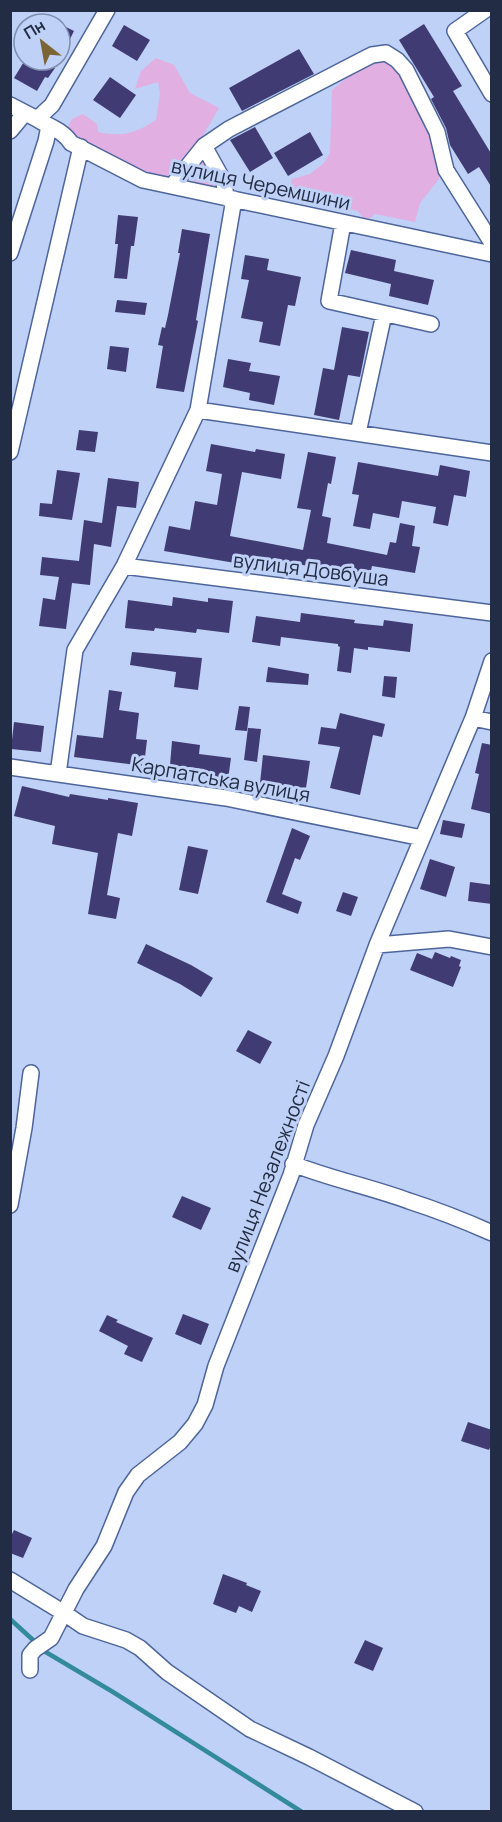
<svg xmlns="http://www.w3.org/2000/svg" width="502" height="1822" viewBox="0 0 502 1822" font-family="Manrope,sans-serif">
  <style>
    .green { fill: #e1afe2 }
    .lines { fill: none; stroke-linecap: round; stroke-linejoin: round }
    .stream { stroke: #338a9a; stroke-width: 4.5 }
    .building { fill: #403b72 }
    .minor-casing { stroke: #4d659b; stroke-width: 18 }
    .minor { stroke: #fff; stroke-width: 15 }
    .labels { text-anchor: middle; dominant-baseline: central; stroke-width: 6; stroke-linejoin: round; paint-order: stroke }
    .street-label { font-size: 20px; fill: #222c44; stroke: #bfd1f6 }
  </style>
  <rect width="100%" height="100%" fill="#bfd1f6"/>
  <!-- green -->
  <path class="green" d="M 156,58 L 174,65 L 190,93 L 219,108 L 204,134 L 165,179 L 129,178 L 64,135 L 72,119 L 83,114 L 97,124 L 98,132 C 123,137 134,134 156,120 L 160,93 L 158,82 L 135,89 L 141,71 Z
    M 377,59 L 391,62 L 408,83 L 432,130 L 439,160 L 439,179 L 420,203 L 415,222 L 375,214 C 369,221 362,219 358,211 L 288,196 L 292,179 L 310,174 L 324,163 L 330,153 L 332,90 L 359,68 Z
    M 198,162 L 207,164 L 217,181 L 216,185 C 206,190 191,183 190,172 Z"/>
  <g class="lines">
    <!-- stream -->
    <path class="stream" d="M 10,1619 L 33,1640
      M 44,1651 L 113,1692 L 302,1812"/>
  </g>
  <!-- building -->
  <path class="building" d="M 60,24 L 74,31 L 60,59 Z
    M 424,24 L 462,86 L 453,91 L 492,155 L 492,188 L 479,167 L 468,174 L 450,145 L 446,128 L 431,99 L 434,97 L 399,40 Z
    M 124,25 L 150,40 L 137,61 L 112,46 Z
    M 299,49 L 314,74 L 242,111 L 229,88 Z
    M 25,60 L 42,60 L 55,68 L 48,78 L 45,77 L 37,91 L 14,78 Z
    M 110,77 L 136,95 L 120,118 L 93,100 Z
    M 255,127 L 273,158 L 250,172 L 230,140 Z
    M 310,132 L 323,155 L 288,176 L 274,153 Z
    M 118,215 L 138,217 L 134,246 L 131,246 L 127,279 L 114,278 L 118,244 L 115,244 Z
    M 182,229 L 210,234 L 196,320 L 198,321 L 184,392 L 156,388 L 163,346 L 158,345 L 162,327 L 165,328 L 168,315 L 180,253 L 178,253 Z
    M 351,250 L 396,260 L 394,271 L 434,280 L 428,305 L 389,296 L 391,284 L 345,273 Z
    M 245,255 L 269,259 L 267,270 L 301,277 L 295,306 L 288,305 L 280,346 L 259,342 L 263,322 L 241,318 L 249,280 L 241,279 Z
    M 117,300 L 147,303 L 145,315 L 115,312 Z
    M 342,327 L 369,332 L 360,377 L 348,375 L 339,420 L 314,415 L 323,368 L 334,370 Z
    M 110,346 L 129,348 L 126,372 L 107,369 Z
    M 228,359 L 251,363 L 249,371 L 280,376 L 274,405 L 249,400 L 250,393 L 223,387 Z
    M 79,430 L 98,432 L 95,452 L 76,450 Z
    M 211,444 L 255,452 L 256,449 L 285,454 L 281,479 L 242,472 L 230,536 L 303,550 L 311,510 L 297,508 L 308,452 L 336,457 L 331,484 L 328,483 L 322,516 L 331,518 L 327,543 L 387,555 L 390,542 L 396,543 L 400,523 L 415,526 L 412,546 L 420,547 L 415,573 L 372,566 L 369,579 L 340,574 L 340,572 L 282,561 L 280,572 L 247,565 L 164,551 L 169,526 L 190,530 L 195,501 L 217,505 L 222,474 L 206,471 Z
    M 358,462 L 438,476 L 440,465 L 470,471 L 466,497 L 454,495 L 448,526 L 433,523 L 436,507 L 402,501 L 399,518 L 373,513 L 370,529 L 353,526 L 359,495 L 352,494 Z
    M 57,470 L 80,473 L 72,520 L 39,516 L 40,503 L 52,504 Z
    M 108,478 L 139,482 L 136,508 L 117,506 L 111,547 L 94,544 L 90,585 L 72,583 L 66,629 L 39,626 L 43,598 L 55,600 L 59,577 L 40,575 L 42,557 L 79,561 L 84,520 L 102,523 Z
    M 173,597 L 208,602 L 208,598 L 233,601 L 229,633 L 197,629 L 196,633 L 155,628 L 154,631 L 125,628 L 128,600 L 172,606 Z
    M 301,613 L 355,620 L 354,623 L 383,626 L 384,620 L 413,624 L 410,652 L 368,647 L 368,650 L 354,648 L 351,673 L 337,671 L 340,647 L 338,646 L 338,644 L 281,637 L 280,646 L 252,642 L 256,616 L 300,622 Z
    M 132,652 L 202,658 L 198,690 L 174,687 L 176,672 L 130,665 Z
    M 268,667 L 309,674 L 308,685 L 266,682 Z
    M 384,676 L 397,677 L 395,698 L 382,696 Z
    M 109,690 L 122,692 L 119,710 L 139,713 L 136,739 L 147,740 L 144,766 L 74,757 L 77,735 L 103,738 Z
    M 239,706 L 250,707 L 247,731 L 235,730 Z
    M 340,713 L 385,724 L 382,737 L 373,735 L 360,795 L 330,788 L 340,747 L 318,744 L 321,727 L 336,729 Z
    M 14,722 L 44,726 L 41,752 L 11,749 Z
    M 248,728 L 261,729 L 257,762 L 244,760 Z
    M 172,741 L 200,745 L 199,754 L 231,758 L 228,780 L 203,777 L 204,769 L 170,765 Z
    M 482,743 L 492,745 L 492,814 L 471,809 L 479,774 L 475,773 Z
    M 263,755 L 310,761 L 306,788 L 260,783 Z
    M 22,786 L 69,797 L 70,794 L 108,800 L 108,798 L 138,803 L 132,836 L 118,833 L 107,895 L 120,898 L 116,919 L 88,914 L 98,853 L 52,844 L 55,826 L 14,816 Z
    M 443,820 L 465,824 L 462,838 L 440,834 Z
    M 292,828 L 310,836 L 300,860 L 295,858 L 282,894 L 302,902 L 298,914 L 266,902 Z
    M 188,846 L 208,850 L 198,894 L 179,890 Z
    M 430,859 L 455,867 L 446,897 L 420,889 Z
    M 470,882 L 492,885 L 492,904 L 468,901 Z
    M 343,892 L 358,897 L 351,916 L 336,911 Z
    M 146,944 L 191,965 L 213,978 L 201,997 L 180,984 L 137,963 Z
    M 435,952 L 450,958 L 451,956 L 461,960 L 459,966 L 461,967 L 453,987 L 410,970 L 417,953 L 432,959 Z
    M 248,1030 L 272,1042 L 260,1064 L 236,1051 Z
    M 182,1196 L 211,1208 L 201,1230 L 172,1217 Z
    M 183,1314 L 209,1324 L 201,1345 L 175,1334 Z
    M 107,1315 L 118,1320 L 116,1322 L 153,1338 L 142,1362 L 124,1354 L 128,1346 L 99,1331 Z
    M 468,1422 L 492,1430 L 492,1442 L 489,1450 L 461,1441 Z
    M 14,1530 L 32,1538 L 23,1558 L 10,1553 L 10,1538 Z
    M 223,1574 L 247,1583 L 246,1585 L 261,1591 L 252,1612 L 239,1606 L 236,1613 L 213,1604 Z
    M 365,1640 L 383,1648 L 373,1671 L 354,1663 Z"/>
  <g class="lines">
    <defs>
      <path id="minor" d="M 485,10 L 455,31 L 492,94
        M 10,105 L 37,119 L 52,105 L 107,10
        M 37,119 C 49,127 63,130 71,143 L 143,180 L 492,254
        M 10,131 L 25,113
        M 204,146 L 224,182 L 226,198
        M 172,186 L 204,146 L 229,129 L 366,58 L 372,55 L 386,53 L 397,60 L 406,70 L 437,132 L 446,170 L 492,243
        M 343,223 L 329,301 L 431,324
        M 10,253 L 46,141 L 49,126
        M 198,410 L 492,453
        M 358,433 L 384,314
        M 10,452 L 81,147
        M 124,566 L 492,613
        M 473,718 L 492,722
        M 10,767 L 226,798 L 422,838
        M 58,774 L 75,650 L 124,566 L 198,410 L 234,199
        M 377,945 L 449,939 L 492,947
        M 293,1164 C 331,1179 371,1187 409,1201 C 437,1210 465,1221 492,1233
        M 10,1205 L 24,1128 L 31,1073
        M 10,1580 L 64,1613 L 83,1626 L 126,1640 L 140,1648 L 167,1672 L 250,1729 L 309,1757 L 415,1812
        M 30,1670 L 30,1655 L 35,1649 L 51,1638 L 76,1589 L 104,1546 L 126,1492 L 138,1475 L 180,1442 L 195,1424 L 205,1405 L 216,1366 L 291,1175 L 306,1125 L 336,1056 L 377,945 L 473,718 L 492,661"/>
    </defs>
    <!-- minor casing -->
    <use href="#minor" class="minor-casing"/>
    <!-- minor -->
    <use href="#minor" class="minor"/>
  </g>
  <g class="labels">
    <!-- street labels -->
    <g class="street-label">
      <text transform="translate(261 184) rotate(12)">вулиця Черемшини</text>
      <text transform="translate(311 569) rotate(7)">вулиця Довбуша</text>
      <text transform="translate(221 779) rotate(10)">Карпатська вулиця</text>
      <text transform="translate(267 1176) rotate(-69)">вулиця Незалежності</text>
    </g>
  </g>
  <!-- border -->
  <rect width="502" height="1822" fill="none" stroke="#222c44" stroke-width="24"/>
  <!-- north arrow -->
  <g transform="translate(42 42) rotate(329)"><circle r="28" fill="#bfd1f6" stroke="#808faf" stroke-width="1.5"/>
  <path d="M0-4.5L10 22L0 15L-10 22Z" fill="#7b6535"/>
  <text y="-9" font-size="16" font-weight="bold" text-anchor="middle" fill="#222c44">Пн</text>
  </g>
</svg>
